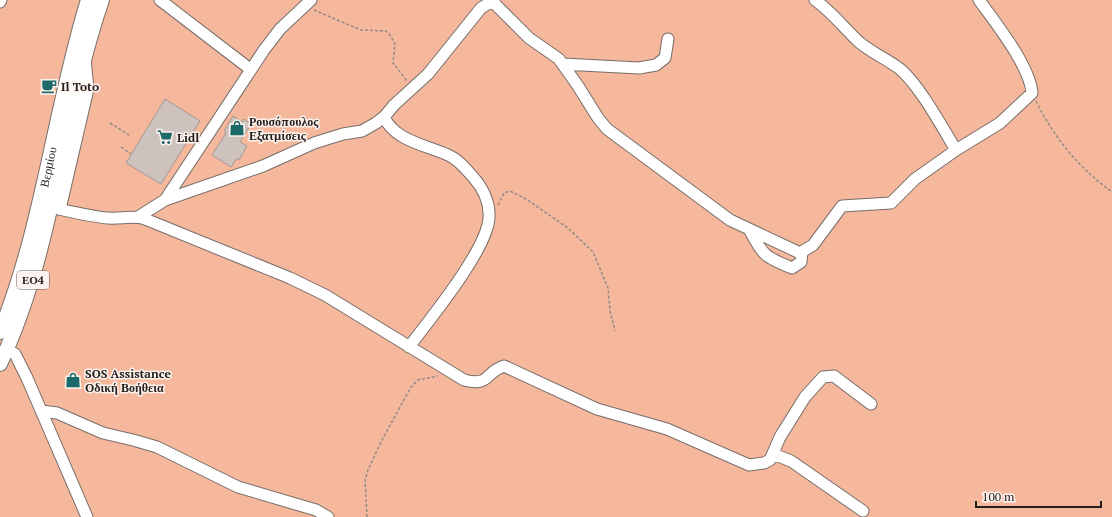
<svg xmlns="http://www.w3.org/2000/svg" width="1112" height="517" viewBox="0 0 1112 517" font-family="'PT Serif',serif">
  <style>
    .green { fill: #f6b89c }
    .building { fill: #cdc2bd; stroke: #a29893 }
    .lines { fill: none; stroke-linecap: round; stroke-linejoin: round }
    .minor-casing { stroke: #776d69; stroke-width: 13 }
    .major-casing { stroke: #776d69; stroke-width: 16 }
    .path { stroke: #938a87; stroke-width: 1.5; stroke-dasharray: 3 2; stroke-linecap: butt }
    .minor { stroke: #fff; stroke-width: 11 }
    .major { stroke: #fff; stroke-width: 14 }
    .labels { text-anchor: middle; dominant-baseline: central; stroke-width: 3; stroke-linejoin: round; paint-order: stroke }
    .shield { fill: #fef3ee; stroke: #655f5c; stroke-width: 1 }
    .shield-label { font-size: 11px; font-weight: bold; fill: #24201e }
    .poi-label { font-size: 12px; font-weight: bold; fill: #24201e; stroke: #fef3ee; text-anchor: start }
    .street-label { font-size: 12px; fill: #24201e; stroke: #fef3ee }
  </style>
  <rect width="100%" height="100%" fill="#f1e5e1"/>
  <!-- green -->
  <path class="green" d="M 0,0 L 1112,0 L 1112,517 L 0,517 Z"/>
  <!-- building -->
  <path class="building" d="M 165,99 L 200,121 L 161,184 L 126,163 Z
    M 233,116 L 242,122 L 244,119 L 251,124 L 240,142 L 247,146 L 239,160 L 237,158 L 231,167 L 212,155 L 226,133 L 224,131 Z"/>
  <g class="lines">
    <defs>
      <path id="minor" d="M 160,0 L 250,69
        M 491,0 L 529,38 L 559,59 L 578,86 L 598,118 L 607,129 L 730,220 L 800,253 L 813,245 L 842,206 L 891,203 L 915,179 L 956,150 L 1000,123 L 1032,93 C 1030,66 995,22 979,0
        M 815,0 C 832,12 844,28 859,42 C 872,53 887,59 900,69 C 920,86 942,127 956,150
        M 0,2 L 1,0
        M 563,64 L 639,68 L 656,65 L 665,58 L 668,39
        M 384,117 C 395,141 426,145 448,155 C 458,159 466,169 473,177 C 483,188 490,203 489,218 C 487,250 430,319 409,347
        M 165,200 L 263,166 L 314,143 L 343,134 L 362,131 L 376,123 L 384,117 L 394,105 L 428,74 L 481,8 L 494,0
        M 44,206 C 65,210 87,216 108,218 C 121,219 134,215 145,219 L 290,278 L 325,295 L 464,380 C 490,387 485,372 504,366 L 597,409 L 667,429 L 749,465 L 764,463 L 770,460 L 780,437 L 805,397 L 823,377 L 834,376 L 871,404
        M 60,209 L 88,89 L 85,59
        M 138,217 L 165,200 L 264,50 L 280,29 L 311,0
        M 749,229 C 764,256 763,256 792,268 L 801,262 L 802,253
        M 7,350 L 15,354 L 27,378 L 87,517
        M 42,411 L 57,413 L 103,433 L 133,440 L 157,447 L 238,487 L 316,510 L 328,517
        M 773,454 L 791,461 L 863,511"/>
      <g id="major">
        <path id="s1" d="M 0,332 C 43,226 54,110 88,0"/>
        <path d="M 0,364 C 54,250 61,119 102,0"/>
      </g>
    </defs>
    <!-- minor casing -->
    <use href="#minor" class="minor-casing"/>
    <!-- major casing -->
    <use href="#major" class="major-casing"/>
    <!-- path -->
    <path class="path" d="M 314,10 L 361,30 L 386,31 L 390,35 L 395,44 L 393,63 L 407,81
      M 1036,101 C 1054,138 1079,168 1112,192
      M 110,123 L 129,135
      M 121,147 L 131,154
      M 498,205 L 504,193 L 510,191 L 526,199 L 568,228 L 593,252 L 608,288 L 610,311 L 615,331
      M 367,517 L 365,480 L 368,470 L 382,440 L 411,387 L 418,380 L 438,376"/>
    <!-- minor -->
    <use href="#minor" class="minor"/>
    <!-- major -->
    <use href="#major" class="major"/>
  </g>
  <!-- icons -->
  <defs>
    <symbol id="cafe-bare" viewBox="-9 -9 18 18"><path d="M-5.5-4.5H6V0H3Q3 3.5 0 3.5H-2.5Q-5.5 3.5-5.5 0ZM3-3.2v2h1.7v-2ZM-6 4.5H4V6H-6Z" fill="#1d6a6a" stroke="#fef3ee" stroke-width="2.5" paint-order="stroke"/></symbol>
    <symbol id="shop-bare" viewBox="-9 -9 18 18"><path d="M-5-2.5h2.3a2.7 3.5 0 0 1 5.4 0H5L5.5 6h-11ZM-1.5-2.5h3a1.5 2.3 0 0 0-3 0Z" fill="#1d6a6a" stroke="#fef3ee" stroke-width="2.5" paint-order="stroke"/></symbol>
    <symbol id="supermarket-bare" viewBox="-9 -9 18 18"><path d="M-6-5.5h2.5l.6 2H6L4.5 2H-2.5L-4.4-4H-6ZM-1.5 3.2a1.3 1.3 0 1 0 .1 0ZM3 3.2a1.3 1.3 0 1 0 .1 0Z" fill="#1d6a6a" stroke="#fef3ee" stroke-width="2.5" paint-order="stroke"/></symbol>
  </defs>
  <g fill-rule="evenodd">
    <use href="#cafe-bare" x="38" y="75" width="22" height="22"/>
    <use href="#shop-bare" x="226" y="117" width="22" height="22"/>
    <use href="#supermarket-bare" x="154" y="126" width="22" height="22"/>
    <use href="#shop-bare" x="62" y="369" width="22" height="22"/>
  </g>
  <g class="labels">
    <!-- shield labels -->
    <rect class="shield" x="17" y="271" width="32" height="18" rx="3"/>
    <g class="shield-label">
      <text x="33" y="280">ΕΟ4</text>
    </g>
    <!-- poi labels -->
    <g class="poi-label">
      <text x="61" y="86">Il Toto</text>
      <text x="249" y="121">Ρουσόπουλος<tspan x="249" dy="14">Εξατμίσεις</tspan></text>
      <text x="177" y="137">Lidl</text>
      <text x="85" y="373">SOS Assistance<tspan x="85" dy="14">Οδική Βοήθεια</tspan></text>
    </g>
    <!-- street labels -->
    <g class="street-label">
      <text stroke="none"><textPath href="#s1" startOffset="172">Βερμίου</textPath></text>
    </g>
  </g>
  <!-- scale -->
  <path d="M976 501v6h125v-6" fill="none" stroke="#24201e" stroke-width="2"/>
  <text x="982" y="501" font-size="12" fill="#24201e" stroke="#fef3ee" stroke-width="3" paint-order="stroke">100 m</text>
</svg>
